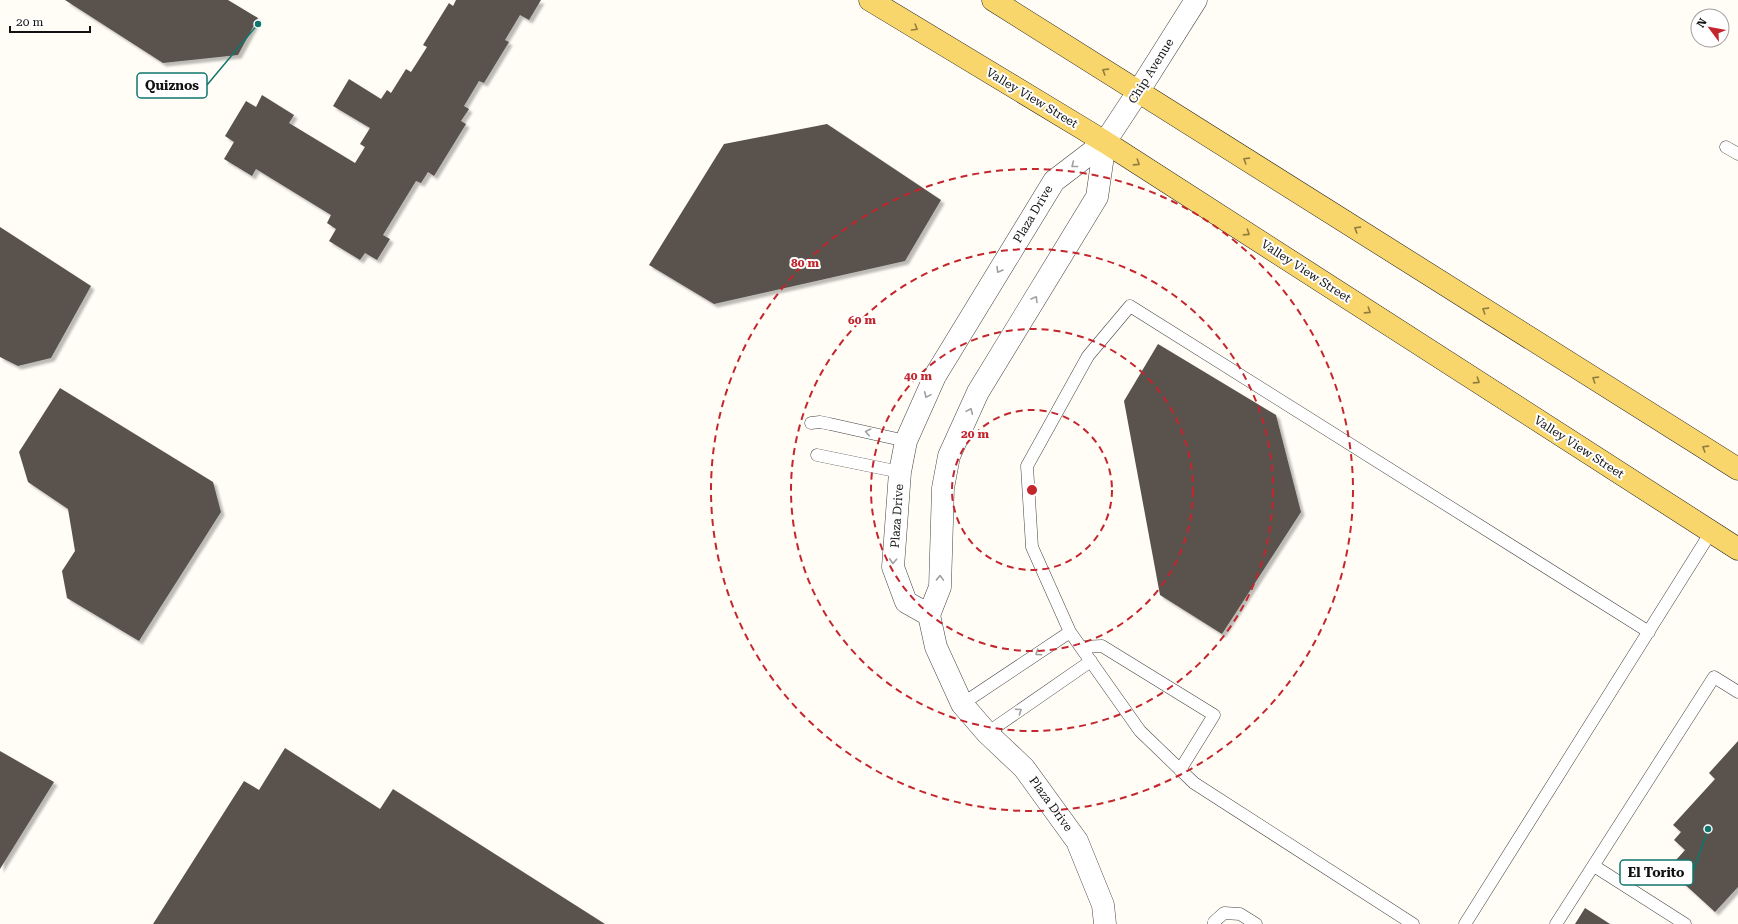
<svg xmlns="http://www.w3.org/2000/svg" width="1738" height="924" viewBox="0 0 1738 924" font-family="'Roboto Serif',serif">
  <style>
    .building { fill: #5a524d; filter: url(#shadow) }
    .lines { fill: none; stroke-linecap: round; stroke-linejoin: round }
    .service-casing { stroke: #444; stroke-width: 13 }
    .tertiary-casing { stroke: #444; stroke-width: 23 }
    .primary-casing { stroke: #222; stroke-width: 23 }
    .service { stroke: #fff; stroke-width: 12 }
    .tertiary { stroke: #fff; stroke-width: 22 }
    .primary { stroke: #f9d66b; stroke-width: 22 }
    .oneway { stroke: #917d42 }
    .oneway2 { stroke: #a0a0a0 }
    .ring { fill: none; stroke: #c4262e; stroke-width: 2; stroke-dasharray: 7 5 }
    .labels { text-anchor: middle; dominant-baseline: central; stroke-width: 4; stroke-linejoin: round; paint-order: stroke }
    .street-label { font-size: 12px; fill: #111; stroke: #fff }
    .centre { fill: #c4262e; stroke: #fff; stroke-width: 2 }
    .ring-label { font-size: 12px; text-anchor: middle; font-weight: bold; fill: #c4262e; stroke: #fff; stroke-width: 4; stroke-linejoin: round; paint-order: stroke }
    .leader { fill: none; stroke: #0f766e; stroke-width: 1.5 }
    .callout-dot { fill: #0f766e; stroke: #fff; stroke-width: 1.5 }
    .callout { fill: #fff; stroke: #0f766e; stroke-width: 1.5 }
    .callout-label { font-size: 13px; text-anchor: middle; font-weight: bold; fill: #111 }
  </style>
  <defs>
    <filter id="shadow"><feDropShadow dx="3.5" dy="3.5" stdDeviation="1" flood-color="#0004"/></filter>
  </defs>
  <rect width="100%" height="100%" fill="#fffdf5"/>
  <!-- building -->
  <path class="building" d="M 65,0 L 228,0 L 258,18 L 238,55 L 163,63 Z
    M 456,0 L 541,0 L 529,20 L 520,15 L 505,40 L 509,42 L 484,83 L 479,81 L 464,106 L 469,109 L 461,121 L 466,124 L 434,176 L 428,172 L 421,183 L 416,181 L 383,235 L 390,239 L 377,260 L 365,253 L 360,260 L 329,241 L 336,229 L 327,223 L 331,215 L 256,169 L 252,176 L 224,159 L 234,142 L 225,136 L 246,101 L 256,107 L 262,95 L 294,115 L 289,123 L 355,163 L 365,147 L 360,144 L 370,128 L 333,106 L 349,79 L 381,99 L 387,90 L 391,93 L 406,69 L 411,72 L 427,47 L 423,45 L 449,3 L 453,6 Z
    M 827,124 L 941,200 L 905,261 L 714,304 L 649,265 L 724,144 Z
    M 0,227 L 91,286 L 51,358 L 18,366 L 0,357 Z
    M 1158,344 L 1276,415 L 1301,512 L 1222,634 L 1160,595 L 1124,401 Z
    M 60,388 L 213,482 L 221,512 L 139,641 L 67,598 L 62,571 L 75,551 L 68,509 L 28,482 L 19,452 Z
    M 1738,741 L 1738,887 L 1715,912 L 1668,869 L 1685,850 L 1674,840 L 1681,832 L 1673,825 L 1715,779 L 1709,773 Z
    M 285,748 L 380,809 L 393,789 L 605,924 L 153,924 L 244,781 L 259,790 Z
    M 0,751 L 54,782 L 0,869 Z
    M 1585,908 L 1610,924 L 1575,924 Z"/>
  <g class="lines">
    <defs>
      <path id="service" d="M 1726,147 L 1738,154
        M 811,423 L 820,422 L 830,424 L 906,441
        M 817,455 L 900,472
        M 1081,647 L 1102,646 L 1214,715 L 1180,770
        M 962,704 L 1070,632
        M 987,733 L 1091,661
        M 1594,866 L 1685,924
        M 1214,924 L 1214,922 L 1224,913 L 1240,914 L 1256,924
        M 1413,924 L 1194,783 L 1140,731 L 1070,632 L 1032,547 L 1027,466 L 1088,356 L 1130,306 L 1649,632
        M 1465,924 L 1711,532
        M 1556,924 L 1714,677 L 1738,692"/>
      <path id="tertiary" d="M 1105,142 L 1097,197 L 978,392 L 949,456 L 943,488 L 940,587 L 929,615 L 936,647 L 962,704 L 987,733 L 1024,768 L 1077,841 L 1103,905 L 1105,924
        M 929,615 L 906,602 L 893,567 L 900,472 L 906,441 L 935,376 L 1054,181 L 1105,142 L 1138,92 L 1196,0"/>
      <path id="primary" d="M 870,0 L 1105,142 L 1738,549
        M 993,0 L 1738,469"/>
    </defs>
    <!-- service casing -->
    <use href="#service" class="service-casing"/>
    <!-- tertiary casing -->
    <use href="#tertiary" class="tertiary-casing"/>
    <!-- primary casing -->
    <use href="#primary" class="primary-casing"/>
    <!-- service -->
    <use href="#service" class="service"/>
    <!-- tertiary -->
    <use href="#tertiary" class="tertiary"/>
    <!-- primary -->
    <use href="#primary" class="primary"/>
  </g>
  <!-- one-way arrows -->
  <defs><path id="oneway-chevron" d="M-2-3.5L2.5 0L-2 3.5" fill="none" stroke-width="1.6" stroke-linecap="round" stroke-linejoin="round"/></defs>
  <g class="oneway">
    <use href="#oneway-chevron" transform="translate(915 28) rotate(31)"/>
    <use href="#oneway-chevron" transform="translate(1105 71) rotate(-148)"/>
    <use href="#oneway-chevron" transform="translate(1246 160) rotate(-148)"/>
    <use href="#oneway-chevron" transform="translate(1137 163) rotate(33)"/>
    <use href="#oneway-chevron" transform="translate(1357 229) rotate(-148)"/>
    <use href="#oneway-chevron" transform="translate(1247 233) rotate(33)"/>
    <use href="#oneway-chevron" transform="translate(1485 310) rotate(-148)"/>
    <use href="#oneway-chevron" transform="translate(1368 311) rotate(33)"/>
    <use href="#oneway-chevron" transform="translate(1595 379) rotate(-148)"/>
    <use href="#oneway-chevron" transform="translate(1477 381) rotate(33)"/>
    <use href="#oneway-chevron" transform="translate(1705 448) rotate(-148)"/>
  </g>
  <g class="oneway2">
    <use href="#oneway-chevron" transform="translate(1074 165) rotate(142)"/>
    <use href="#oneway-chevron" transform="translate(999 270) rotate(121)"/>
    <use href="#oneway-chevron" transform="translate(1035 299) rotate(-59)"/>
    <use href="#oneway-chevron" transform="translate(927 395) rotate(114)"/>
    <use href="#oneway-chevron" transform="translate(970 411) rotate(-66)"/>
    <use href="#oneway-chevron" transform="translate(868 432) rotate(-168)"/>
    <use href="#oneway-chevron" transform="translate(893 561) rotate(93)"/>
    <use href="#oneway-chevron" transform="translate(940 578) rotate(-88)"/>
    <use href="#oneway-chevron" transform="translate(1038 653) rotate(146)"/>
    <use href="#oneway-chevron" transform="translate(1019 711) rotate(-35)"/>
  </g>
  <!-- distance rings -->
  <g class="ring">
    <circle cx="1032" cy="490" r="80"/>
    <circle cx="1032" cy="490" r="161"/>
    <circle cx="1032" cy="490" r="241"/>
    <circle cx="1032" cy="490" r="321"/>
  </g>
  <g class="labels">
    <!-- street labels -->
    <g class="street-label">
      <text transform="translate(1151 71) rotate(-58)">Chip Avenue</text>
      <text transform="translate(1032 98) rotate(31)">Valley View Street</text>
      <text transform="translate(1033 214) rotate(-59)">Plaza Drive</text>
      <text transform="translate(1306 271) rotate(33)">Valley View Street</text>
      <text transform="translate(1579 447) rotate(33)">Valley View Street</text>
      <text transform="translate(897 516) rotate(-86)">Plaza Drive</text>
      <text transform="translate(1051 804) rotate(54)">Plaza Drive</text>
    </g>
  </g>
  <circle cx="1032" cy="490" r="6" class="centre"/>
  <g class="ring-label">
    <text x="805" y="267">80 m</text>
    <text x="862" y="324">60 m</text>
    <text x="918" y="380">40 m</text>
    <text x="975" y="438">20 m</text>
  </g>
  <!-- callouts -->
  <path class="leader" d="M258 24L207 85M1708 829L1693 872"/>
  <g class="callout-dot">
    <circle cx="258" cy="24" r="4"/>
    <circle cx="1708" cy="829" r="4"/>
  </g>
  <g class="callout">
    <rect x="137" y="73" width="70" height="25" rx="4"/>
    <rect x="1620" y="860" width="73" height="25" rx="4"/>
  </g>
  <g class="callout-label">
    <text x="172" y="90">Quiznos</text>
    <text x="1656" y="877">El Torito</text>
  </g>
  <!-- north arrow -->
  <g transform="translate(1710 28) rotate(302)"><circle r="19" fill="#ffffff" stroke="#a0a0a0"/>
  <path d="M0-3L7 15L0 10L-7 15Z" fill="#c4262e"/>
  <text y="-6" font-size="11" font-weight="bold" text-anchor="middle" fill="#111111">N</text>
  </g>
  <!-- scale -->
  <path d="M10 26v6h80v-6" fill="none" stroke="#111111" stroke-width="2"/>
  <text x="16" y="26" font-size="12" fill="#111111" stroke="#ffffff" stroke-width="3" paint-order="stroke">20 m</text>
</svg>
